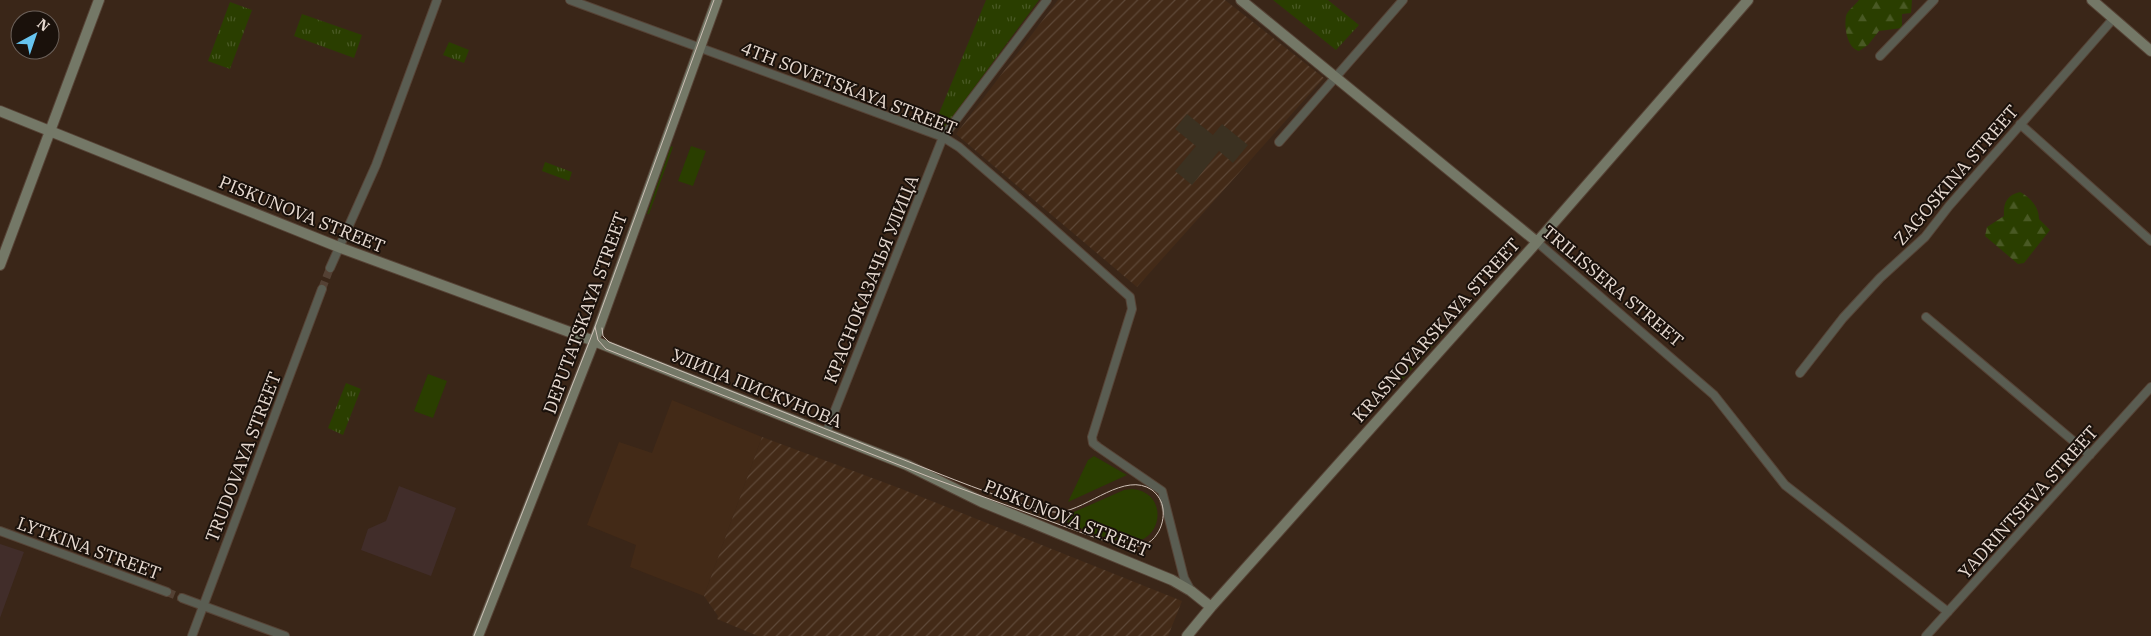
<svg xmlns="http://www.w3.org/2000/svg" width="2151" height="636" viewBox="0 0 2151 636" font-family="'IBM Plex Serif',serif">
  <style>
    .built { fill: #432a17 }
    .industrial { fill: url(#industrial-furrows) }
    .education { fill: #412d2a }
    .medical { fill: #3b3121 }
    .green { fill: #2a3e00 }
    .forest { fill: url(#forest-firs) }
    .park { fill: url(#park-tufts) }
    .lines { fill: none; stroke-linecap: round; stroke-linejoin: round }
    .street-tunnel { stroke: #544134; stroke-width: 8; stroke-dasharray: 8 4; stroke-linecap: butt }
    .street-casing { stroke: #564336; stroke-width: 10 }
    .secondary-casing { stroke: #564336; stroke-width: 12 }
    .street { stroke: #5a5d52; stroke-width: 8 }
    .secondary { stroke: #747867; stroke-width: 10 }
    .tram { stroke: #cec0b6; stroke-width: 1 }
    .labels { text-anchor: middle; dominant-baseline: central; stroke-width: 4; stroke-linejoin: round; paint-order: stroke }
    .street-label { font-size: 18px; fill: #e7dad1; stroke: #1a110b }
  </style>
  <defs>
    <pattern id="industrial-furrows" width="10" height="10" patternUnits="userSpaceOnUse" patternTransform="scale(1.25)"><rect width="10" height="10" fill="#432a17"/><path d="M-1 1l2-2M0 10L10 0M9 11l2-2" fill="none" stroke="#5e4838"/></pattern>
    <pattern id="forest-firs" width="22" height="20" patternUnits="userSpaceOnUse" patternTransform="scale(1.25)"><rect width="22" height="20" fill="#2a3e00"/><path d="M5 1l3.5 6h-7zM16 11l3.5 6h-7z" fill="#495924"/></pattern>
    <pattern id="park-tufts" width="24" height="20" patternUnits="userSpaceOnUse" patternTransform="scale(1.25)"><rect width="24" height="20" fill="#2a3e00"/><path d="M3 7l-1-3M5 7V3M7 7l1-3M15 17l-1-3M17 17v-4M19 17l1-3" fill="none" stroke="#495924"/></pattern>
  </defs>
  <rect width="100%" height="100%" fill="#3a2618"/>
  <!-- built -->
  <path class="built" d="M 672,400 L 762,437 L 704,596 L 630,567 L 636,545 L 587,525 L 619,442 L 652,453 Z"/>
  <!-- industrial -->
  <path class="industrial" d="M 1058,0 L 1225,0 L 1324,78 L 1137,287 L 956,134 Z
    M 762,437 L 899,488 L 1182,601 L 1168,636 L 758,636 L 717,619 L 718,616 L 704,596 Z"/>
  <!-- education -->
  <path class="education" d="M 399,486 L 456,508 L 431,576 L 361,550 L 368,529 L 386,521 Z
    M 0,544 L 24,552 L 0,618 Z"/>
  <!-- medical -->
  <path class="medical" d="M 1187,114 L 1213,135 L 1222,124 L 1248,145 L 1233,163 L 1219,151 L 1192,185 L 1175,171 L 1196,146 L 1175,129 Z"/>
  <!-- green -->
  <path class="green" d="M 671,146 L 673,147 L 649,214 L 647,214 Z
    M 691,146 L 706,151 L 693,186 L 678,181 Z
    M 1446,325 L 1449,328 L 1402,380 L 1399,377 Z
    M 428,374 L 447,381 L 433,418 L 414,411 Z
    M 1094,456 L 1127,475 L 1068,502 L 1088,460 Z
    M 1132,489 C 1169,492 1163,541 1132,542 C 1109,543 1073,524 1051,516 L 1065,516 L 1124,490 Z"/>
  <!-- forest -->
  <path class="forest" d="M 1859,0 L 1912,0 L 1911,13 L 1902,14 L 1902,28 L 1879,31 L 1868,45 L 1859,51 C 1847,48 1844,27 1846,16 C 1847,11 1856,4 1859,0 Z
    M 2020,192 C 2030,197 2039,207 2039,219 L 2050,230 L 2024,263 L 2018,264 L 1985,236 L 1987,227 L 2004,216 C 2003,203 2007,195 2020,192 Z"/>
  <!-- park -->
  <path class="park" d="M 986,0 L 1039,0 L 945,127 L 935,123 Z
    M 1273,0 L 1328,0 L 1359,25 L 1336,50 Z
    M 230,2 L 252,10 L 230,69 L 208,61 Z
    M 302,14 L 362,35 L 354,58 L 294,36 Z
    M 449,42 L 469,50 L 464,63 L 443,55 Z
    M 545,162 L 572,172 L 569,181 L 542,171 Z
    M 346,383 L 361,389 L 343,435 L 328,428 Z"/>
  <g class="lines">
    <!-- street-tunnel -->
    <path class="street-tunnel" d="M 322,289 L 330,268
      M 167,592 L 182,598"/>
    <defs>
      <path id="street" d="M 570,0 L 943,137 L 959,147 L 1039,216 L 1130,297 L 1132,309 L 1092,437 L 1093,443 L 1098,447 L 1162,491 L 1184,578 L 1191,591
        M 1880,56 L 1934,0
        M 2020,124 L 2151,241
        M 1279,142 L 1403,0
        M 1537,242 L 1714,395 L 1785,485 L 1948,612
        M 330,268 L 376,165 L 437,0
        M 1926,317 L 2090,455
        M 1800,373 L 1843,318 L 1880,278 L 1925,237 L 1949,206 L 2113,19
        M 826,433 L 943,137 L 1047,0
        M 0,531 L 167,592
        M 182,598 L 285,636
        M 192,636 L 322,289
        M 1926,636 L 2151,387"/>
      <path id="secondary" d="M 1241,0 L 1537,242
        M 2092,0 L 2151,51
        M 0,111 L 341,248 L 594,341 L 846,441 L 907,465 L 982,502 L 1172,580 L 1191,591 L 1211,607
        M 0,265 L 99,0
        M 478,636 L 594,341 L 717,0
        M 1187,636 L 1211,607 L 1537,242 L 1748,0"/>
    </defs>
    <!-- street casing -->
    <use href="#street" class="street-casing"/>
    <!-- secondary casing -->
    <use href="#secondary" class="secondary-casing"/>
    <!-- street -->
    <use href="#street" class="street"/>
    <!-- secondary -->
    <use href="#secondary" class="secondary"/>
    <!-- tram -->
    <path class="tram" d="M 595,327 L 598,340 L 606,349 L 932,478 L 1099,539 C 1118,544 1144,555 1157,534 C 1162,527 1164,517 1163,509 C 1162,501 1158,495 1152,490 C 1125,471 1088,509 1060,512 C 1048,513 1035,508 1023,504 C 977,490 931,470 886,453 C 793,416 701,379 609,342 L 603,336 L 602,328
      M 474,636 L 595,327 L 714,0"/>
  </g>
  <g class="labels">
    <!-- street labels -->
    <g class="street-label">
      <text transform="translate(849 88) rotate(21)">4TH SOVETSKAYA STREET</text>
      <text transform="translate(1956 175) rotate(-49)">ZAGOSKINA STREET</text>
      <text transform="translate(302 214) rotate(22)">PISKUNOVA STREET</text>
      <text transform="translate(871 279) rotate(-68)">КРАСНОКАЗАЧЬЯ УЛИЦА</text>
      <text transform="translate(1613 286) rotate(40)">TRILISSERA STREET</text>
      <text transform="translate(585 313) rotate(-70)">DEPUTATSKAYA STREET</text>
      <text transform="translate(1436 330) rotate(-48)">KRASNOYARSKAYA STREET</text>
      <text transform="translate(757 388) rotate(22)">УЛИЦА ПИСКУНОВА</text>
      <text transform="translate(243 457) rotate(-69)">TRUDOVAYA STREET</text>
      <text transform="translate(2028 502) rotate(-48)">YADRINTSEVA STREET</text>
      <text transform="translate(1067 518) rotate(22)">PISKUNOVA STREET</text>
      <text transform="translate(89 548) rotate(20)">LYTKINA STREET</text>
    </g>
  </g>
  <!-- north arrow -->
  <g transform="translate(35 35) rotate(40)"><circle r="24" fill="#1a110b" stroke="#6c615a"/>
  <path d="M0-4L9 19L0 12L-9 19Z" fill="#67c4f0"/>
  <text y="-8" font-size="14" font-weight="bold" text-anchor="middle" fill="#e7dad1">N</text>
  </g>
</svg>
